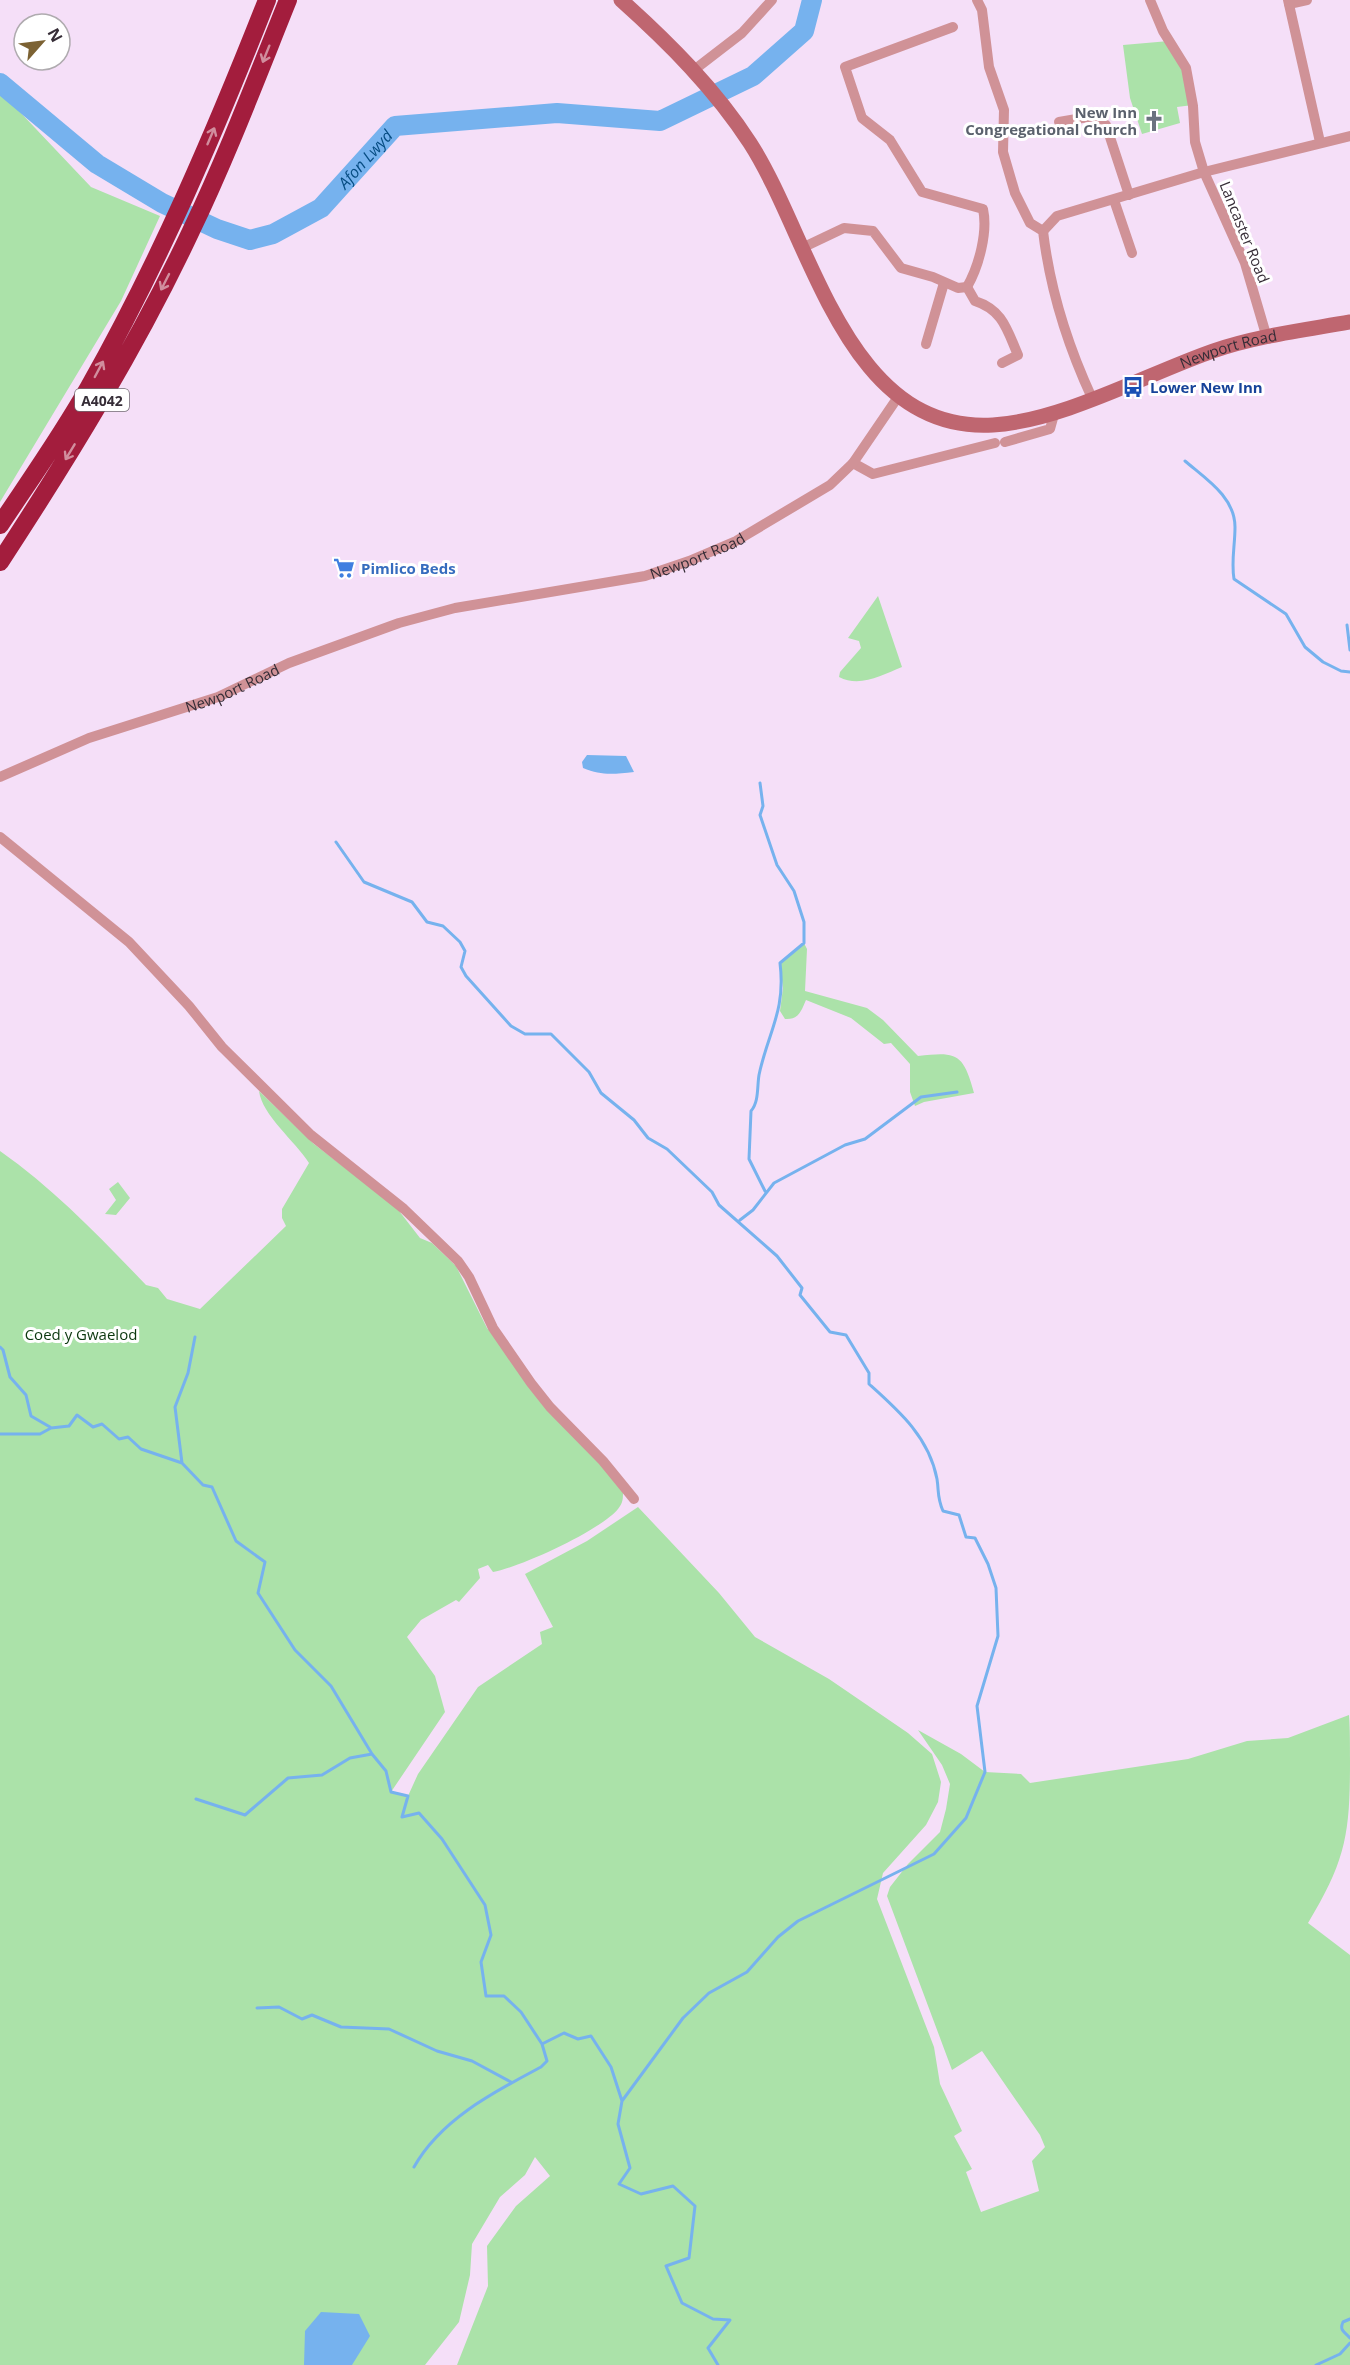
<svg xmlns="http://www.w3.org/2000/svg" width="1350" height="2365" viewBox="0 0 1350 2365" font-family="'Open Sans',sans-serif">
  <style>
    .green { fill: #abe2a9 }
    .water { fill: #76b2ee }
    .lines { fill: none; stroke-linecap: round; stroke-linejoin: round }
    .stream { stroke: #76b2ee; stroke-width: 3 }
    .river { stroke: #76b2ee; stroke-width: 20 }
    .street { stroke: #d09297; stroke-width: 10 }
    .secondary { stroke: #bf6670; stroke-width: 15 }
    .highway { stroke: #a31d3d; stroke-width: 18 }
    .oneway { stroke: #d18e9e }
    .labels { text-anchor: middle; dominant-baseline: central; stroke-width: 6; stroke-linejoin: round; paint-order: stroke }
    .shield { fill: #fff; stroke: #726c73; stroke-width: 1.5 }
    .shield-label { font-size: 14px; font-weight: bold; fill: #362d37 }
    .worship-label { font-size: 15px; font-weight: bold; fill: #5b616d; stroke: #fff; text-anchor: end }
    .street-label { font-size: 15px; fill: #362d37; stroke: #fff }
    .transit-label { font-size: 15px; font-weight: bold; fill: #164399; stroke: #fff; text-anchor: start }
    .shop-label { font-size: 15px; font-weight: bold; fill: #366cbe; stroke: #fff; text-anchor: start }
    .park-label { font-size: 15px; fill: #0b370e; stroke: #fff }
    .water-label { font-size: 16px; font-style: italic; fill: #074d83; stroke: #fff }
  </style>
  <rect width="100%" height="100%" fill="#f5dff8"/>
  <!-- green -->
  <path class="green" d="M 1169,41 L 1186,68 L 1193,105 L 1177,107 L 1180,123 L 1142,134 L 1130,98 L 1123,45 Z
    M 0,91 L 91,187 L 160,216 L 121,301 L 0,502 Z
    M 878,596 L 902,667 C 882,675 860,688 839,677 L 840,672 L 861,648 L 859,641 L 848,638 Z
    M 804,943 L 807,949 L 805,991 L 867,1008 L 883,1020 L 918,1056 C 956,1052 963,1052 974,1093 L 924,1102 L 915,1106 L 910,1092 L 910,1064 L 891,1043 L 884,1044 L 851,1018 L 806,1000 C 801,1011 799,1020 785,1019 L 780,1011 L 783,988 L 780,963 Z
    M 259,1091 L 314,1144 L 396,1207 L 420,1238 L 432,1243 L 456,1266 L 487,1328 L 623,1491 C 623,1499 623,1503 618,1509 C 601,1530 521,1567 493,1572 L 488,1565 L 478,1569 L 480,1578 L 459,1602 L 456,1600 L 421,1620 L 407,1637 L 435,1676 L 445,1712 L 391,1792 L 408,1796 L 418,1774 L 478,1687 L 542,1644 L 540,1632 L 553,1627 L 525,1574 L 587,1541 L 638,1507 L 719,1593 L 755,1637 L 829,1679 L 908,1733 L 932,1754 L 941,1782 L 938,1802 L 926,1825 L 883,1873 L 877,1899 L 934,2047 L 940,2084 L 962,2131 L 954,2136 L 972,2169 L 966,2172 L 981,2212 L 1039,2191 L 1032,2161 L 1045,2147 L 1040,2135 L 982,2051 L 952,2070 L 887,1896 L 890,1887 L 908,1864 L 940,1832 L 946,1809 L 950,1784 L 942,1765 L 918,1730 L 961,1754 L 985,1772 L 1021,1774 L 1030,1783 L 1188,1759 L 1247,1741 L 1288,1738 L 1349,1715 C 1350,1728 1350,1746 1350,1761 C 1350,1834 1346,1860 1308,1923 L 1350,1955 L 1350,2365 L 457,2365 L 488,2286 L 487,2246 L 516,2206 L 550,2176 L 535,2157 L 525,2175 L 500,2197 L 472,2244 L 470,2275 L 459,2322 L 425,2365 L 0,2365 L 0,1151 C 54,1189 100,1237 146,1285 L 158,1288 L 167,1299 L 200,1309 L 286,1226 L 282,1218 L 282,1209 L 309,1163 C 295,1141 262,1115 259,1091 Z
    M 118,1182 L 130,1198 L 116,1215 L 105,1214 L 116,1200 L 109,1189 Z"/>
  <!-- water -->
  <path class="water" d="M 587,755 L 626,756 L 634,772 C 614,774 602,776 583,768 L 582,762 Z
    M 321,2312 L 359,2314 L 370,2336 L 352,2365 L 304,2365 L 305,2331 Z"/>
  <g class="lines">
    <!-- stream -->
    <path class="stream" d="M 1185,461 C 1206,479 1235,497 1235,527 C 1235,546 1231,561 1234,579 L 1286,614 L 1305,647 L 1323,662 L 1341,671 L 1350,672
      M 1347,625 L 1350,650
      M 760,783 L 763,806 L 760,815 L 777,865 L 794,891 L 804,922 L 804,943 L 780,963 C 786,1011 768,1032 759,1075 C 757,1087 759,1102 751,1111 L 749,1159 L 765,1191
      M 336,842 L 364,882 L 412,902 L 427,922 L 443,926 L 460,942 L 465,951 L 461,967 L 466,976 L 511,1026 L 525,1034 L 551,1034 L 589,1072 L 601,1093 L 634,1120 L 648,1138 L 667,1149 L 712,1192 L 719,1205 L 777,1256 L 802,1288 L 800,1295 L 830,1332 L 846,1335 L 869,1373 L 869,1384 C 899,1411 929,1437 937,1479 C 939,1492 937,1497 943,1511 L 959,1515 L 966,1537 L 975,1538 L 988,1564 L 996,1588 L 998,1636 L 977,1706 L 985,1772 L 966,1818 L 934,1854 L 798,1921 L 778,1937 L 747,1972 L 709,1993 L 683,2018 L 622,2101
      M 740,1220 L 753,1210 L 774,1183 L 845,1145 L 865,1139 L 921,1097 L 957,1092
      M 0,1347 L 3,1350 L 10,1377 L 26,1395 L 31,1416 L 50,1427
      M 0,1434 L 40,1434 L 51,1428 L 69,1426 L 77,1415 L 93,1427 L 102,1424 L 119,1439 L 128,1437 L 141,1449 L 182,1463 L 203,1485 L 212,1487 L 236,1541 L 265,1562 L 258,1593 L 295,1650 L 331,1686 L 372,1754 L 386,1771 L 391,1792 L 408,1796 L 402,1817 L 419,1813 L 442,1839 L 485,1905 L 491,1935 L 481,1962 L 486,1996 L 504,1996 L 521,2012 L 542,2044 L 564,2033 L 578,2039 L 591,2036 L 611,2067 L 622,2101 L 618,2124 L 630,2168 L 619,2184 L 641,2194 L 673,2186 L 695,2206 L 689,2258 L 666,2266 L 682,2303 L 713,2319 L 730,2320 L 708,2348 L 718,2365
      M 182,1463 L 175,1407 L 188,1373 L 195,1337
      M 196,1799 L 245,1815 L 288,1778 L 322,1775 L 350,1758 L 372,1754
      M 257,2008 L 279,2007 L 302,2019 L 312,2015 L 341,2027 L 389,2029 L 437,2051 L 472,2061 L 511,2082
      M 414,2167 C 441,2119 494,2092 541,2067 L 547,2061 L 542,2044
      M 1350,2319 L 1343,2322 C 1339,2331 1345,2332 1350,2338
      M 1316,2365 L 1340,2354 L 1350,2343"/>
    <!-- river -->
    <path class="river" id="s1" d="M 0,83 L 97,164 L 162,203 L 217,229 L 250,240 L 273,234 L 321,208 L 395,126 L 557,113 L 660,121 L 753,76 L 804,31 L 812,0"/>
    <!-- street -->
    <g class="street">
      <path d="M 977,0 L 982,10 L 989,67 L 1004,110 L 1003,152 L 1015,193 L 1030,223 L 1043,231 C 1050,290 1067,344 1092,398"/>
      <path d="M 1150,0 L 1163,31 L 1186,68 L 1193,106 L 1195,142 L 1204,172 L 1245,263 L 1267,338"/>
      <path d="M 1288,0 L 1320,142"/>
      <path d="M 1289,4 L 1307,0"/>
      <path d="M 953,27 L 845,67 L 862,118 L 890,140 L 922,192 L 983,209 C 988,232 979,266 967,287"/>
      <path d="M 694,70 L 742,33 L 772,0"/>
      <path d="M 1059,122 L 1094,116 L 1106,125 L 1129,195"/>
      <path d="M 1114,200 L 1132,253"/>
      <path d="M 1043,231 L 1057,216 L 1204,172 L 1350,136"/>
      <path d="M 804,247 L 844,228 L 873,231 L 901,268 L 933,277 L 958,288 L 967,287"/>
      <path d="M 967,287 L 975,301 C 1003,310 1007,330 1018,355 L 1002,363"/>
      <path d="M 926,344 L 944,283"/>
      <path d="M 1005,442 L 1050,429 L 1055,411"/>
      <path d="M 853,463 L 873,474 L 995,443"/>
      <path id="s2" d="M 0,777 L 89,738 L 218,697 L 289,663 L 399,623 L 455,608 L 645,576 L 689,561 L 736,541 L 830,485 L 853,463 L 898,397"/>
      <path d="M 0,837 L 129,942 L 189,1006 L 222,1047 L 311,1135 L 404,1209 L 458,1261 L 469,1277 L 493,1328 L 531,1383 L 550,1407 L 603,1461 L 634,1499"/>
    </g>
    <!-- secondary -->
    <path class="secondary" id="s3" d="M 621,0 C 669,43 715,89 750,143 C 812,239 846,434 993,425 C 1062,421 1147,374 1213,351 C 1256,336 1305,330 1350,322"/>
    <!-- highway -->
    <path class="highway" d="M 0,525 C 30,480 62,435 89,387 C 159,263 215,132 267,0
      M 0,562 C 70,455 137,346 191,231 C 227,156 257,77 288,0"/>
  </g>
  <!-- one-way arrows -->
  <defs><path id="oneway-shaft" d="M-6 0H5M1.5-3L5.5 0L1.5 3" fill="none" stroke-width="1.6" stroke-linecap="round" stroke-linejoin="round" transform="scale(1.5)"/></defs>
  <g class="oneway">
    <use href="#oneway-shaft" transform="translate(266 54) rotate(112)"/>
    <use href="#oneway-shaft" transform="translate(211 136) rotate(-67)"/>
    <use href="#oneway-shaft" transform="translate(165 282) rotate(117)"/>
    <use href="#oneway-shaft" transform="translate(99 369) rotate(-62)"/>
    <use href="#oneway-shaft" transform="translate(70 452) rotate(121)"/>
  </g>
  <!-- icons -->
  <defs>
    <symbol id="church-bare" viewBox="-9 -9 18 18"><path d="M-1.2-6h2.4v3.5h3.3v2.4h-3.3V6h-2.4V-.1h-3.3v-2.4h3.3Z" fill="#6b7280" stroke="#fff" stroke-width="2.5" paint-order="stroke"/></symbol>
    <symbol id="bus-bare" viewBox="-9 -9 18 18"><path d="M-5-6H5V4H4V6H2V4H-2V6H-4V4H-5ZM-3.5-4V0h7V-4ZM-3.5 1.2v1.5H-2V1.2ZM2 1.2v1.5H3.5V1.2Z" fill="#1a4fb4" stroke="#fff" stroke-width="2.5" paint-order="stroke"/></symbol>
    <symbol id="supermarket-bare" viewBox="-9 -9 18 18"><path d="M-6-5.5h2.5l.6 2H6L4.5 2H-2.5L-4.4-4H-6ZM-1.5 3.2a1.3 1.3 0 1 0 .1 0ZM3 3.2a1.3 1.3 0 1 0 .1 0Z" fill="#3f7fe0" stroke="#fff" stroke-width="2.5" paint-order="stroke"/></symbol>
  </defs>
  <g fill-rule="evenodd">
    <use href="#church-bare" x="1139" y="106" width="30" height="30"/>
    <use href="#bus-bare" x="1118" y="372" width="30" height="30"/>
    <use href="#supermarket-bare" x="329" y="553" width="30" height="30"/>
  </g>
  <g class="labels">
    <!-- shield labels -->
    <rect class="shield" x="75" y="389" width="54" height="22" rx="4.5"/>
    <g class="shield-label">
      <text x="102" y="400">A4042</text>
    </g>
    <!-- worship labels -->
    <g class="worship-label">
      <text x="1137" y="112">New Inn<tspan x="1137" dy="17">Congregational Church</tspan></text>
    </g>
    <!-- street labels -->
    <g class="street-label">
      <text transform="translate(1245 232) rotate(68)">Lancaster Road</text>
      <text stroke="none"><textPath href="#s3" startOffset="838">Newport Road</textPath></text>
      <text stroke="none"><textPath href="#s2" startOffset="735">Newport Road</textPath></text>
      <text stroke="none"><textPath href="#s2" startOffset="249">Newport Road</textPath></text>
    </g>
    <!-- transit labels -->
    <g class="transit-label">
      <text x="1150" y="387">Lower New Inn</text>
    </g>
    <!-- shop labels -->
    <g class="shop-label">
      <text x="361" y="568">Pimlico Beds</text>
    </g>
    <!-- park labels -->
    <g class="park-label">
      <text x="81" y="1334">Coed y Gwaelod</text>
    </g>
    <!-- water labels -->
    <g class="water-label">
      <text stroke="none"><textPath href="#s1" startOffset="442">Afon Lwyd</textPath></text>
    </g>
  </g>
  <!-- north arrow -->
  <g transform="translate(42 42) rotate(62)"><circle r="28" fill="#ffffff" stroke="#afabaf" stroke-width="1.5"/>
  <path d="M0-4.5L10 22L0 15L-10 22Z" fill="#7c6233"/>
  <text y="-9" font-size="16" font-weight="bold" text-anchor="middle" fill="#362d37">N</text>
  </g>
</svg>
